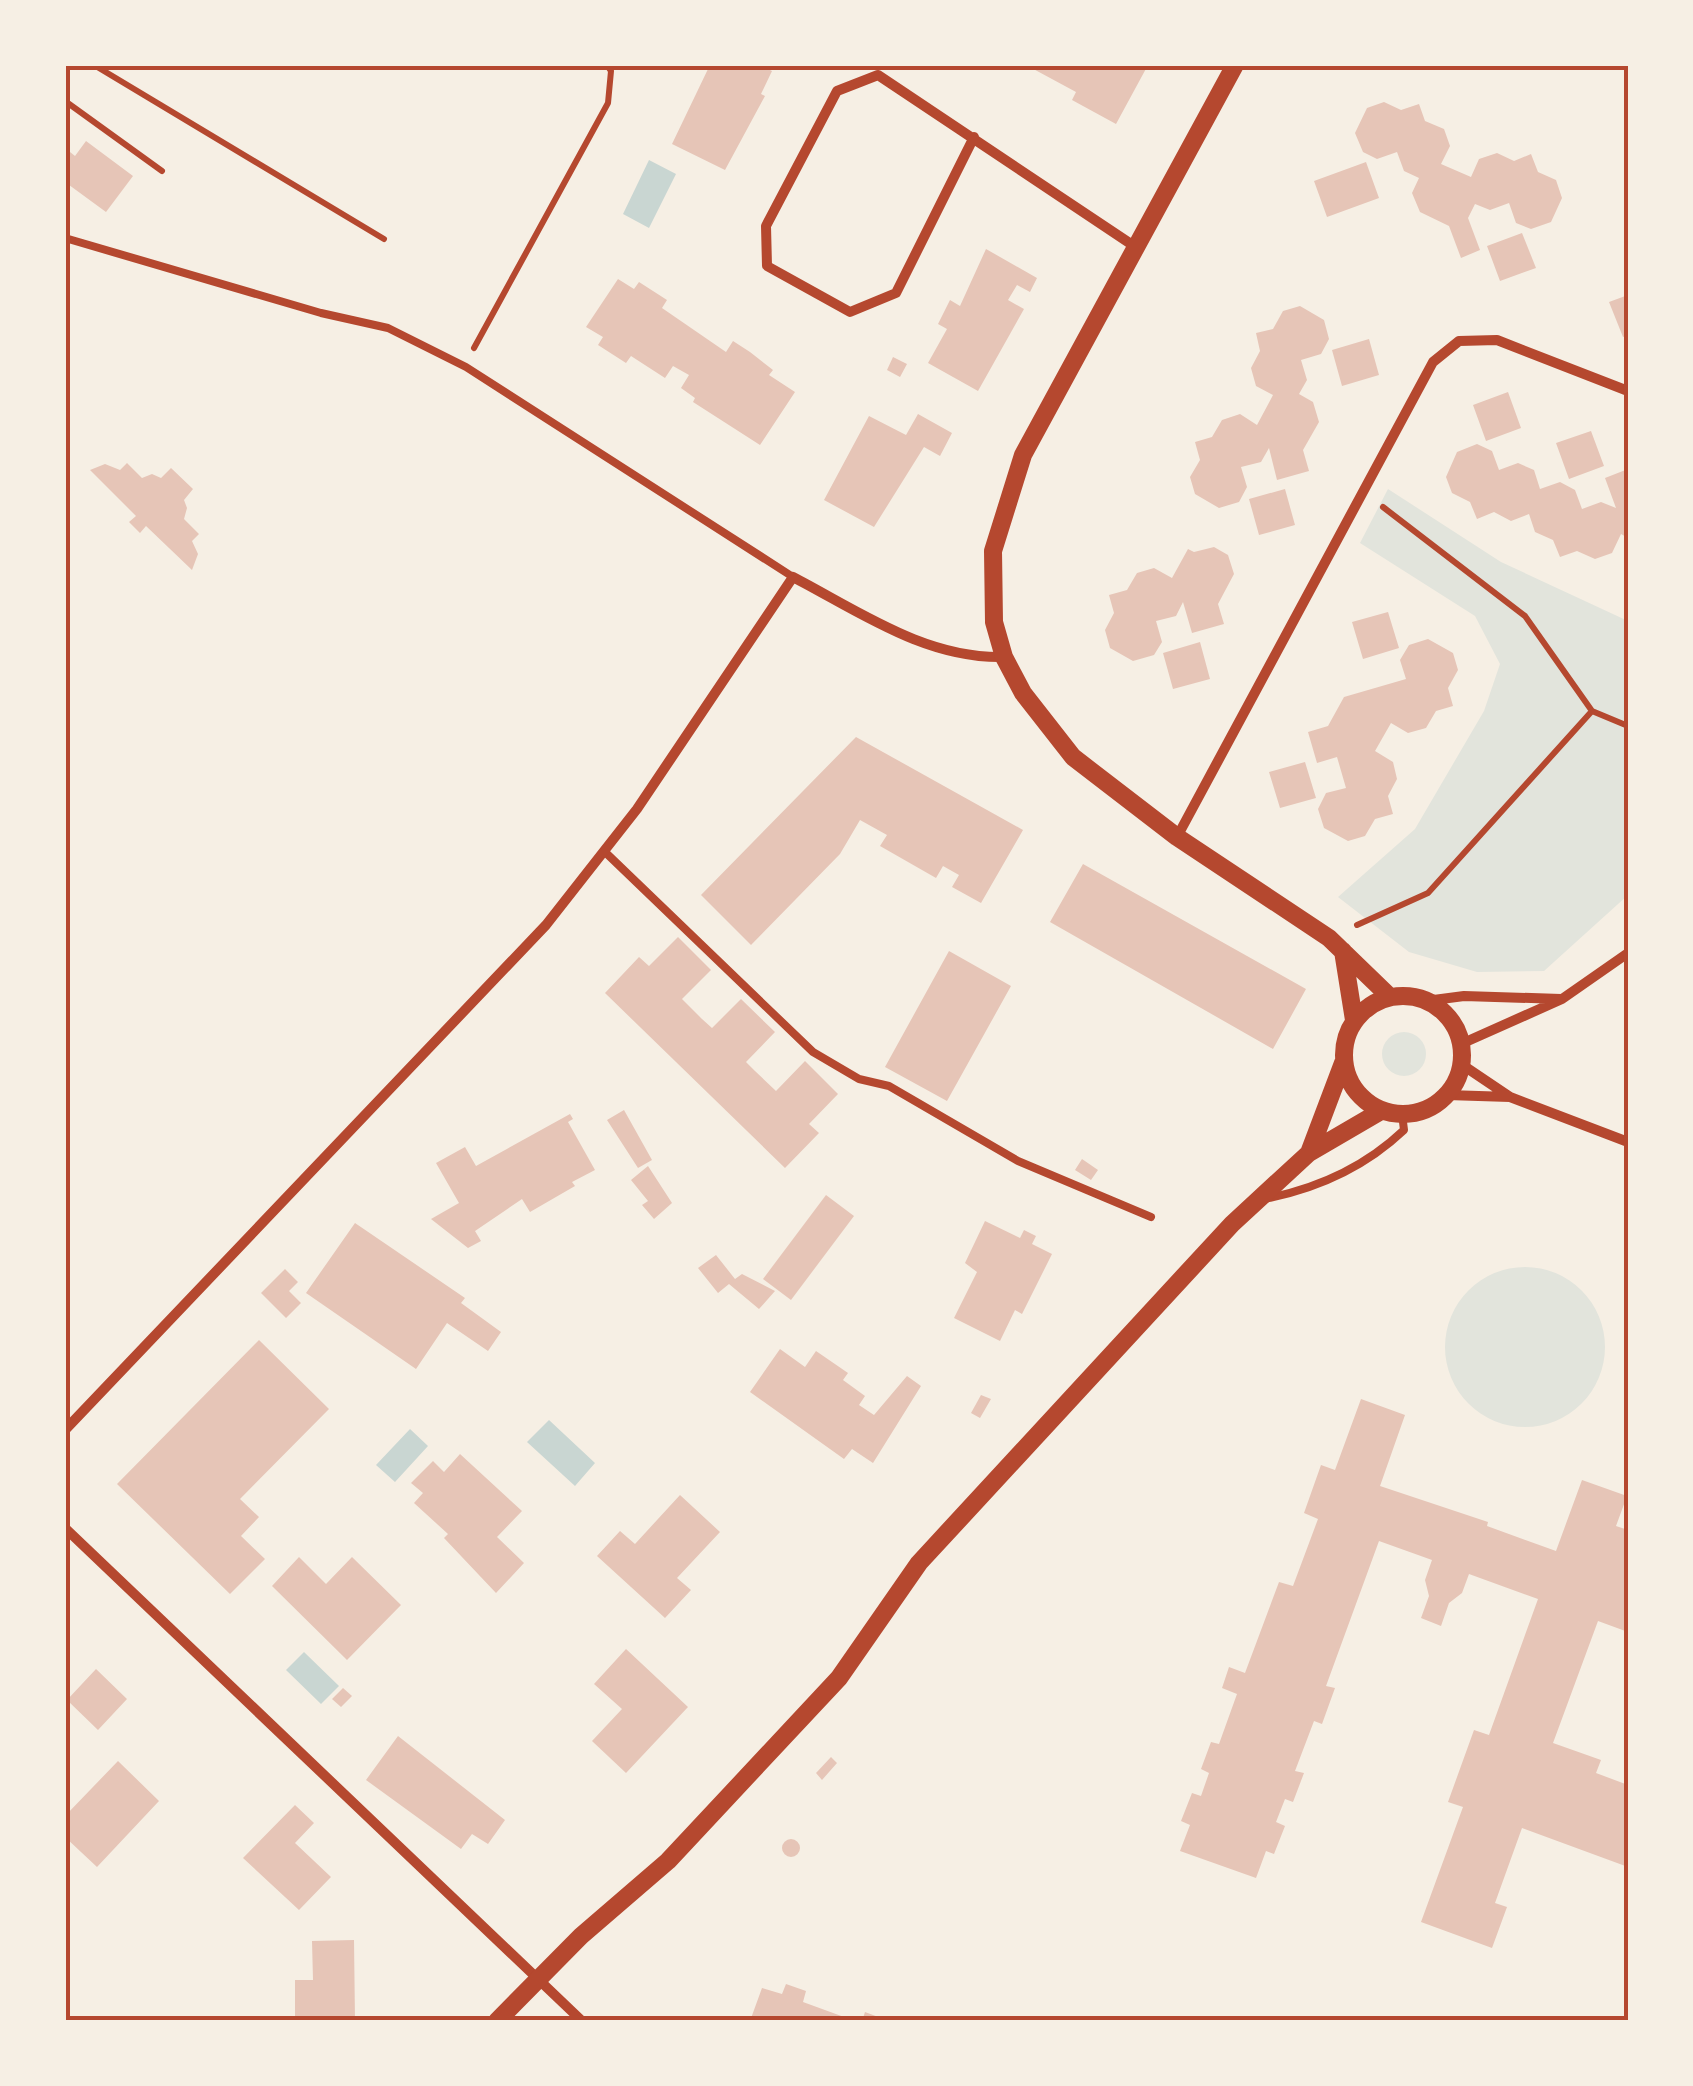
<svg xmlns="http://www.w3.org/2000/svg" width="1693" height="2086" viewBox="0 0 1693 2086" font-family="Quicksand,sans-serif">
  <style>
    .green { fill: #e2e4dc }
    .water { fill: #c9d6d2 }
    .building { fill: #e6c5b7 }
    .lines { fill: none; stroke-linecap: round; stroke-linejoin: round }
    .path { stroke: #b5482f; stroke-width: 6 }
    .service { stroke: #b5482f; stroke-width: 8 }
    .minor { stroke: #b5482f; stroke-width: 10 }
    .tertiary { stroke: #b5482f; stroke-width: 18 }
    .neatline { fill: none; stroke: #b5482f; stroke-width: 4 }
  </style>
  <rect width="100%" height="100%" fill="#f6efe4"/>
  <!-- green -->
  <path class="green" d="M 1388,489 L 1501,562 L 1628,621 L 1628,895 L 1544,971 L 1477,972 L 1409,952 L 1338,897 L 1415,829 L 1484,711 L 1500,664 L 1475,616 L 1360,543 Z
    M1382 1054a22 22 0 1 1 44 0a22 22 0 1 1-44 0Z
    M1445 1347a80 80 0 1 1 160 0a80 80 0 1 1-160 0Z"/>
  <!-- water -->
  <path class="water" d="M 649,160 L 676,174 L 649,228 L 623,214 Z
    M 549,1420 L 595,1463 L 575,1486 L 527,1442 Z
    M 410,1429 L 428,1446 L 395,1482 L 376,1465 Z
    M 304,1652 L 339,1686 L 321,1704 L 286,1670 Z"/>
  <!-- building -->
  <path class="building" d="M 700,65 L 760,65 L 772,71 L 761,94 L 765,96 L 725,170 L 672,144 L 708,69 Z
    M 1026,65 L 1148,65 L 1116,124 L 1072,100 L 1076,92 Z
    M 1384,102 L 1401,110 L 1419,104 L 1425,121 L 1444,129 L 1450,146 L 1441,164 L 1471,177 L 1479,159 L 1497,153 L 1514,161 L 1531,154 L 1538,172 L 1556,180 L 1562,198 L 1551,222 L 1531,229 L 1516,223 L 1509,203 L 1490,210 L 1475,204 L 1468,218 L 1480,250 L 1461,258 L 1449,226 L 1420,212 L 1412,193 L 1419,178 L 1404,171 L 1397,152 L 1377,159 L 1363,152 L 1355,133 L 1367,108 Z
    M 86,141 L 133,176 L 106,212 L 65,182 L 65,148 L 75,156 Z
    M 1366,162 L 1379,198 L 1327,217 L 1314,181 Z
    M 1522,233 L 1536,268 L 1500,281 L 1487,246 Z
    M 986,249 L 1037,278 L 1030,292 L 1017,285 L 1008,300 L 1024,309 L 978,391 L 928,363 L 947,329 L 938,324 L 950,300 L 960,306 Z
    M 618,279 L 634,289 L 639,282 L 667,300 L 662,308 L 726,352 L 733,341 L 750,352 L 773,370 L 769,375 L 795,392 L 760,445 L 693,402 L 695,398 L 681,388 L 689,375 L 673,366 L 665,378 L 631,356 L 626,363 L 598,345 L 603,337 L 586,327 Z
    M 1628,295 L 1628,335 L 1623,337 L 1609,302 Z
    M 1300,306 L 1324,320 L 1329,339 L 1321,354 L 1301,360 L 1307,380 L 1299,394 L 1313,402 L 1319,422 L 1303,450 L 1309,471 L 1277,480 L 1269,448 L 1261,462 L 1241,467 L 1247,487 L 1239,502 L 1219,508 L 1195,494 L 1190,477 L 1200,460 L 1195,442 L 1212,437 L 1222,420 L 1240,414 L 1257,425 L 1273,395 L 1256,386 L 1251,368 L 1260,351 L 1256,333 L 1273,329 L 1283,311 Z
    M 1369,339 L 1379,375 L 1342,386 L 1332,350 Z
    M 893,357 L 907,364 L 900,377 L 887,370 Z
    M 1508,392 L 1521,428 L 1486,441 L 1473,405 Z
    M 918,414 L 952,433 L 940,456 L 924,447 L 874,527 L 824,500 L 869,416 L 906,435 Z
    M 1591,431 L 1604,466 L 1569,479 L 1556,443 Z
    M 1477,444 L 1492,451 L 1499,470 L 1518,463 L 1534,470 L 1540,489 L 1560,482 L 1575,490 L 1582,509 L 1601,502 L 1616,508 L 1605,478 L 1628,469 L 1628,538 L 1621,534 L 1612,553 L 1595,559 L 1577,551 L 1560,557 L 1553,540 L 1535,532 L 1529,514 L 1511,521 L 1494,512 L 1477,519 L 1470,502 L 1452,493 L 1446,477 L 1457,452 Z
    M 127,463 L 142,478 L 152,474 L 161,478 L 171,468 L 193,489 L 184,500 L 187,508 L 184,519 L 199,534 L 192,541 L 198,554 L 192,570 L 146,526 L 140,533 L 129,522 L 136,516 L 90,470 L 105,464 L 120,470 Z
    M 1285,489 L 1295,525 L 1259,535 L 1249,499 Z
    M 1214,547 L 1228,555 L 1234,574 L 1218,604 L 1224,624 L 1192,633 L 1183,602 L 1176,616 L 1156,621 L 1162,642 L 1154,655 L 1133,661 L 1110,648 L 1105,630 L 1114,613 L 1109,595 L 1127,590 L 1137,573 L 1154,568 L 1172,578 L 1188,549 L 1194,552 Z
    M 1388,612 L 1399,648 L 1363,659 L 1352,622 Z
    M 1428,639 L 1453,653 L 1458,670 L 1448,688 L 1453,706 L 1436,711 L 1426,728 L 1408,733 L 1391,723 L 1375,751 L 1393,762 L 1397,779 L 1388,796 L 1393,814 L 1375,819 L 1365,836 L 1348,841 L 1324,828 L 1318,809 L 1326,793 L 1346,788 L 1337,757 L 1317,763 L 1308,732 L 1328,726 L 1344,697 L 1406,679 L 1400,660 L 1409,645 Z
    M 1200,642 L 1210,679 L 1173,689 L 1163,653 Z
    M 856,737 L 1023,830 L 981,903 L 952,887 L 959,875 L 943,866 L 936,878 L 880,846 L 887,835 L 860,820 L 840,854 L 751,945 L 701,895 Z
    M 1305,762 L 1316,798 L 1280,808 L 1269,772 Z
    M 1083,864 L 1306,989 L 1273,1049 L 1050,922 Z
    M 678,937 L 711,970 L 682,999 L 702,1019 L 712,1028 L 741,999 L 775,1032 L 746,1062 L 755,1071 L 776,1091 L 805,1061 L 838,1094 L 809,1124 L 819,1133 L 785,1168 L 605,993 L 639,957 L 649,966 Z
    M 949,951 L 1011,986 L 947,1101 L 885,1067 Z
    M 624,1110 L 652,1160 L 638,1168 L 607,1120 Z
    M 570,1114 L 573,1119 L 568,1122 L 595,1170 L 572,1182 L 575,1186 L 530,1212 L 522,1199 L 475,1231 L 481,1241 L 468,1248 L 431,1219 L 459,1203 L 436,1163 L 465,1147 L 476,1166 Z
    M 1082,1159 L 1098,1170 L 1091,1180 L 1075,1170 Z
    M 648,1166 L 672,1203 L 654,1219 L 642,1205 L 648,1201 L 631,1180 Z
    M 826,1195 L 854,1216 L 791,1300 L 763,1279 Z
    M 985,1221 L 1020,1238 L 1024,1230 L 1036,1236 L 1032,1244 L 1052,1254 L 1022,1314 L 1015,1310 L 1000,1341 L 954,1318 L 977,1272 L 965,1263 Z
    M 355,1223 L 465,1298 L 461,1303 L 501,1332 L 488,1351 L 447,1323 L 416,1369 L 306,1293 Z
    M 716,1255 L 735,1279 L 742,1274 L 775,1291 L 759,1309 L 729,1284 L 718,1293 L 698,1268 Z
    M 285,1269 L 298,1282 L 289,1291 L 301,1303 L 286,1318 L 261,1293 Z
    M 259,1340 L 329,1409 L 240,1499 L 259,1517 L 241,1536 L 265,1559 L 230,1594 L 117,1484 Z
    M 780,1349 L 805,1367 L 816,1351 L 848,1373 L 843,1380 L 865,1396 L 859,1405 L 874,1415 L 907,1376 L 921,1386 L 873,1463 L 852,1449 L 844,1459 L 750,1392 Z
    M 981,1395 L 991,1399 L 980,1418 L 971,1413 Z
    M 1361,1399 L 1405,1415 L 1380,1486 L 1488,1522 L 1487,1526 L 1556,1551 L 1582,1480 L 1627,1496 L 1616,1526 L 1628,1530 L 1628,1632 L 1598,1621 L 1553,1743 L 1601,1760 L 1596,1773 L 1628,1785 L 1628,1867 L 1522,1828 L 1495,1903 L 1507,1907 L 1492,1948 L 1421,1922 L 1463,1807 L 1448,1802 L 1474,1730 L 1489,1735 L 1538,1599 L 1469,1574 L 1462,1593 L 1449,1603 L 1441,1626 L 1421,1618 L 1429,1596 L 1425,1580 L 1432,1560 L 1379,1541 L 1326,1686 L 1335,1688 L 1322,1724 L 1314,1721 L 1295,1771 L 1304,1773 L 1293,1802 L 1285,1799 L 1276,1822 L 1285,1826 L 1274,1854 L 1266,1851 L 1256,1878 L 1180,1851 L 1190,1825 L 1181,1821 L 1192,1793 L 1201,1796 L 1209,1773 L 1201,1769 L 1211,1742 L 1219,1744 L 1237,1694 L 1222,1688 L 1229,1667 L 1245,1673 L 1279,1582 L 1293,1586 L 1318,1519 L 1304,1513 L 1321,1465 L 1335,1470 Z
    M 460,1454 L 522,1511 L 497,1537 L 524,1563 L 496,1593 L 444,1538 L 448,1534 L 414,1503 L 423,1493 L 411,1483 L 433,1461 L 444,1472 Z
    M 680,1495 L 720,1532 L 677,1578 L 691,1590 L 665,1618 L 597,1556 L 620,1531 L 635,1544 Z
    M 299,1557 L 326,1584 L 352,1557 L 401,1605 L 347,1660 L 272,1586 Z
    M 626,1649 L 688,1707 L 626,1773 L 592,1741 L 622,1709 L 594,1684 Z
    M 96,1669 L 127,1699 L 98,1730 L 67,1700 Z
    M 343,1688 L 352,1696 L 341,1707 L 332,1699 Z
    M 398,1736 L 505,1820 L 488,1844 L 472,1834 L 461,1849 L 366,1780 Z
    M 831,1757 L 837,1763 L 822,1780 L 816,1773 Z
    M 118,1761 L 159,1801 L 97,1867 L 65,1837 L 65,1816 Z
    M 295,1805 L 314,1823 L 295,1843 L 331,1877 L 299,1910 L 243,1858 Z
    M782 1848a9 9 0 1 1 18 0a9 9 0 1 1-18 0Z
    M 354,1940 L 355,2021 L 295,2016 L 295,1980 L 313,1980 L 312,1941 Z
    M 786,1984 L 806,1991 L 803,2002 L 855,2021 L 750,2021 L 762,1988 L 782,1994 Z
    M 865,2012 L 889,2021 L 862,2021 Z"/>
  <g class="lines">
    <!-- path -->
    <path class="path" d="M 94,65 L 384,239
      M 65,101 L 162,171
      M 474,348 L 608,103 L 611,71 L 607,65
      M 1592,711 L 1628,726
      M 1357,925 L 1428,893 L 1592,711 L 1525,616 L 1383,507"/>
    <!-- service -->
    <path class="service" d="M 65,238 L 321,313 L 388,328 L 466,367 L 793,577
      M 604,851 L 813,1052 L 859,1079 L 889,1086 L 1018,1161 L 1151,1217
      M 1264,1199 C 1316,1189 1365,1167 1404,1130 L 1402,1114"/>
    <!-- minor -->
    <path class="minor" d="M 974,137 L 896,293 L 850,312 L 767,266 L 766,226 L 837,91 L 878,75 L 1134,246
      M 1177,837 L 1433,362 L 1459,341 L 1497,340 L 1628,391
      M 1426,1001 L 1464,996 L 1561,999
      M 1461,1044 L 1562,999 L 1628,953
      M 1461,1064 L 1510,1097 L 1628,1142
      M 1447,1095 L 1510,1097
      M 65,1430 L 546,925 L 637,809 L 793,577 C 860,612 926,659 1004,657
      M 65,1528 L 582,2021"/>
    <!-- tertiary -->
    <path class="tertiary" d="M 1235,65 L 1023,455 L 993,551 L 994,622 L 1004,657 L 1023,693 L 1073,757 L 1177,837 L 1329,938 L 1390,997
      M 1343,951 L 1354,1020
      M1344 1055a59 59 0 1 1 118 0a59 59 0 1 1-118 0Z
      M 1309,1153 L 1343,1063
      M 497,2021 L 581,1936 L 668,1861 L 839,1678 L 919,1563 L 1232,1224 L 1309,1153 L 1381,1111"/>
  </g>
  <!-- border -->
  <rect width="1693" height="2086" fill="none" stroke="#f6efe4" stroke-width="135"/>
  <rect x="68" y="68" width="1558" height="1950" class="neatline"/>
</svg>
